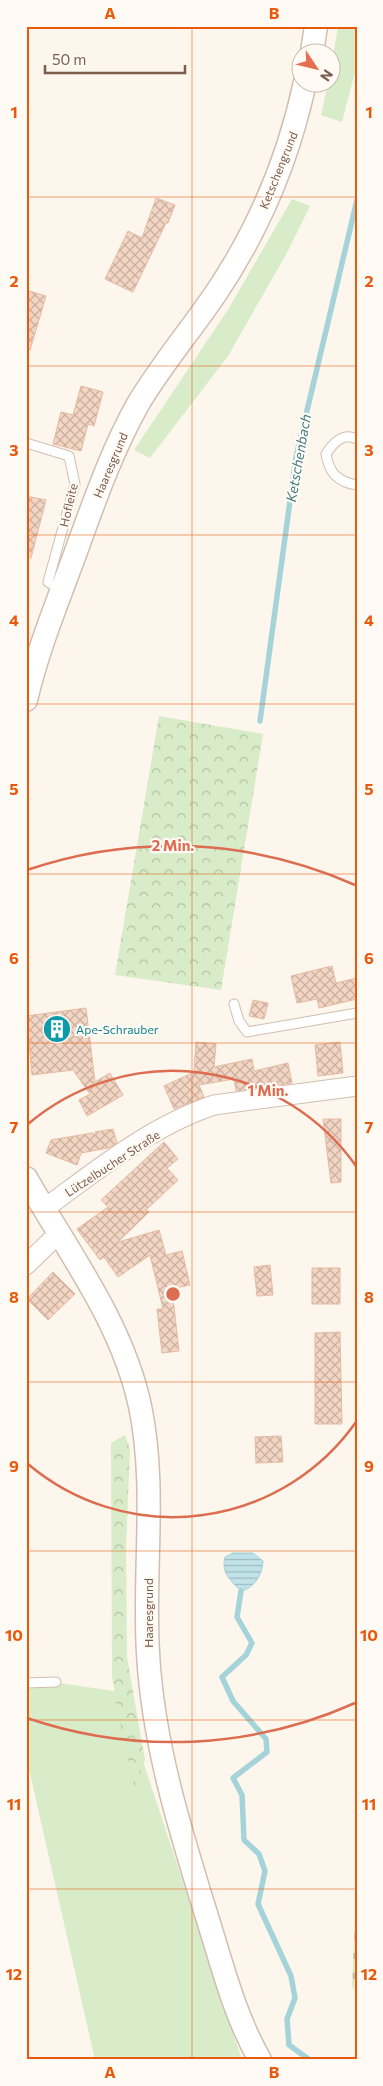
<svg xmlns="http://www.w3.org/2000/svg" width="383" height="2086" viewBox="0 0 383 2086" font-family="Commissioner,sans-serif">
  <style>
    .grass { fill: #d8ecc9 }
    .forest { fill: url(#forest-crowns) }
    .cemetery { fill: url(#cemetery-stones) }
    .water { fill: url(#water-rules); stroke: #a5d3da }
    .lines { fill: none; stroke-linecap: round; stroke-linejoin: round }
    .stream { stroke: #a5d3da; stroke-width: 5.5 }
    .building { fill: url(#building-cross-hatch); stroke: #e6bba3 }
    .service-casing { stroke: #d1beb0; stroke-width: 11 }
    .minor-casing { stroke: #d1beb0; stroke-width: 21 }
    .tertiary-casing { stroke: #d1beb0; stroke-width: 25 }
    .service { stroke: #fff; stroke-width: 9 }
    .minor { stroke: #fff; stroke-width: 19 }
    .tertiary { stroke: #fff; stroke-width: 22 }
    .grid { fill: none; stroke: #e8590c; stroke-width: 1; stroke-opacity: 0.55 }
    .ring { fill: none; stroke: #dc6d51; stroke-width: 2.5 }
    .labels { text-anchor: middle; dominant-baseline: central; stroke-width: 4.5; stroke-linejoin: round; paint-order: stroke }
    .street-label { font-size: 12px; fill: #7a5c4d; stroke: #fffaf3 }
    .culture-label { font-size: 12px; fill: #0d838f; stroke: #fffaf3; text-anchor: start }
    .water-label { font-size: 14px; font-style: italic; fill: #437c86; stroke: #fffaf3 }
    .centre { fill: #dc6d51; stroke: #fffaf3; stroke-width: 2.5 }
    .ring-label { font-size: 15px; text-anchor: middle; font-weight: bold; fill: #dc6d51; stroke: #fffaf3; stroke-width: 4.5; stroke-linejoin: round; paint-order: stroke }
    .neatline { fill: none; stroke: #e8590c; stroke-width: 2 }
    .grid-label { font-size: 16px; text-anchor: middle; font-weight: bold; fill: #e8590c }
  </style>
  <defs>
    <pattern id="forest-crowns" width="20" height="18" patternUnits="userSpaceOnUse" patternTransform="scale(1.25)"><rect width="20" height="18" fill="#d8ecc9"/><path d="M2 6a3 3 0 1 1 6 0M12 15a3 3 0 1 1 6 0" fill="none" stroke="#b4c2a5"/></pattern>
    <pattern id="cemetery-stones" width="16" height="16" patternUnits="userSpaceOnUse" patternTransform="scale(1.25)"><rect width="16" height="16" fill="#d8ecc9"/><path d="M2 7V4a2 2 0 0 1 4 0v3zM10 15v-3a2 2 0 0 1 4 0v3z" fill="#b4c2a5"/></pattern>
    <pattern id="water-rules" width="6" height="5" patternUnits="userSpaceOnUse" patternTransform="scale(1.25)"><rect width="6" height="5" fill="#bfe3e8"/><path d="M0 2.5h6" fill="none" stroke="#a0bbbe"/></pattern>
    <pattern id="building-cross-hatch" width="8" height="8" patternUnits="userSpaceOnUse" patternTransform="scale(1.25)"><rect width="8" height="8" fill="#f3d5c3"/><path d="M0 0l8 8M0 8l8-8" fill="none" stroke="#cab0a1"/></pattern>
  </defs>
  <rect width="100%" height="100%" fill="#fdf6ec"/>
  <!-- grass -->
  <path class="grass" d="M 338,26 L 357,26 L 357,64 L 342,122 L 321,115 L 328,83 L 330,82 L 331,68 Z
    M 292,199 L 310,206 L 288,251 L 228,356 L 150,458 L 134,450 L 229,308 Z
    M 26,1678 L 120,1692 L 242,2060 L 95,2060 L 31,1778 L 26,1753 Z"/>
  <!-- forest -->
  <path class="forest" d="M 159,716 L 263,734 L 221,990 L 115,975 Z
    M 125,1435 L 130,1449 L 126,1549 L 127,1657 L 145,1760 L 135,1789 L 122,1735 L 112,1677 L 111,1443 Z"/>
  <!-- cemetery -->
  <path class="cemetery" d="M 357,1917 L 357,1996 L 352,1986 L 355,1918 Z"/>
  <!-- water -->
  <path class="water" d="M 233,1553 L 253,1553 L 263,1561 C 263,1573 254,1589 241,1591 C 230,1580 221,1573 225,1557 Z"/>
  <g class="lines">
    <!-- stream -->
    <path class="stream" d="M 260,721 L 296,457 L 357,200
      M 241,1591 L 237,1617 L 252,1643 L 246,1655 L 222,1677 L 233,1701 L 266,1739 L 267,1752 L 233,1778 L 242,1795 L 244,1840 L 259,1854 L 265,1871 L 258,1904 L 291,1976 L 295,1998 L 287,2019 L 289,2045 L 310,2060"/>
  </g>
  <!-- building -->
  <path class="building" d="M 156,198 L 175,205 L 168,223 L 166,223 L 133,292 L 105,279 L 128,231 L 142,238 Z
    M 26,290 L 46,296 L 30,350 L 26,349 Z
    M 81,386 L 103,392 L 94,426 L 88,424 L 81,451 L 53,444 L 61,412 L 73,415 Z
    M 26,496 L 46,500 L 31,558 L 26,558 Z
    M 332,966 L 336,983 L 357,978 L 357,999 L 319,1008 L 317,999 L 297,1003 L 291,976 Z
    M 253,1000 L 268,1003 L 264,1019 L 249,1016 Z
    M 86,1008 L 95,1082 L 110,1073 L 123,1095 L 87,1116 L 79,1100 L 90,1094 L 73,1070 L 32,1075 L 29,1043 L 26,1043 L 26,1016 Z
    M 196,1042 L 216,1044 L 214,1067 L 252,1059 L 254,1071 L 288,1063 L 292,1083 L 236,1091 L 234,1079 L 199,1085 L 204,1097 L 174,1109 L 164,1086 L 194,1072 Z
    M 340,1042 L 343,1073 L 318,1076 L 315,1045 Z
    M 323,1119 L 341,1119 L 341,1182 L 331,1183 Z
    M 113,1129 L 117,1143 L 108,1148 L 81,1153 L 77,1165 L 46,1153 L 51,1140 L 92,1133 L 97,1135 L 95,1132 Z
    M 164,1142 L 178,1159 L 167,1168 L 178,1180 L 146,1210 L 149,1212 L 118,1242 L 159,1230 L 166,1255 L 182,1251 L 190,1285 L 172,1289 L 179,1351 L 162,1353 L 157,1309 L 163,1309 L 150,1255 L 118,1277 L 104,1257 L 100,1260 L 77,1229 L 108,1207 L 101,1200 Z
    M 270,1265 L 273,1295 L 257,1296 L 254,1267 Z
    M 312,1268 L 340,1268 L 340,1304 L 312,1304 Z
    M 53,1272 L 75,1294 L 48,1320 L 27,1299 Z
    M 340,1332 L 342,1424 L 315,1424 L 315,1333 Z
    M 281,1436 L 283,1462 L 256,1463 L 255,1437 Z"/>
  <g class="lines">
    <defs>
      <path id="service" d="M 357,439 C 343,432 333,443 326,454 C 329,473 338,482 357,485
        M 26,443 L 69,456 L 75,484 L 48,582 L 61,590
        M 234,1004 L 239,1021 L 247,1032 L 357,1013
        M 26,1683 L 56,1682"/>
      <path id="minor" d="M 44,1209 C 97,1170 151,1126 214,1105 L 357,1086
        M 26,1265 L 58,1234"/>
      <path id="tertiary" d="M 312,52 L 316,26
        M 26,700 C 37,652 57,603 74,557 C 93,505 111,452 138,404 C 161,365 191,330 216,293 C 259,229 289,157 305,82
        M 26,1178 C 68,1252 122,1322 140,1406 C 157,1488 143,1570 148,1653 C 153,1745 181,1833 208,1920 C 223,1968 235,2016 260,2060"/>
    </defs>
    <!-- service casing -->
    <use href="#service" class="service-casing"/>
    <!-- minor casing -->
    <use href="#minor" class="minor-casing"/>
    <!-- tertiary casing -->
    <use href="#tertiary" class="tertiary-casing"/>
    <!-- service -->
    <use href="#service" class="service"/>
    <!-- minor -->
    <use href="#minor" class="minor"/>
    <!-- tertiary -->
    <use href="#tertiary" class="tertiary"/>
  </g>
  <!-- grid -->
  <path class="grid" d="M 192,26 L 192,2060M 26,197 L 357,197M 26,366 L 357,366M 26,535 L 357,535M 26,704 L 357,704M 26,874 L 357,874M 26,1043 L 357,1043M 26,1212 L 357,1212M 26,1382 L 357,1382M 26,1551 L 357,1551M 26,1720 L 357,1720M 26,1889 L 357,1889"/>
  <!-- distance rings -->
  <g class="ring">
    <path d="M356 1422A224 224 0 0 1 28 1464M28 1124A224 224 0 0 1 356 1166"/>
    <path d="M355 1703A448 448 0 0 1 27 1718M27 870A448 448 0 0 1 355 885"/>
  </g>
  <!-- icons -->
  <defs>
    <symbol id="building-disc" viewBox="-11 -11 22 22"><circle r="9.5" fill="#0f9aa8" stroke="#fffaf3"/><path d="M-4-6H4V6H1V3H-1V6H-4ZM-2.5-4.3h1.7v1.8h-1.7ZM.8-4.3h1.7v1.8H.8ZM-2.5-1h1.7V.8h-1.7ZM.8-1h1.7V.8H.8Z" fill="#fff"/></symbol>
  </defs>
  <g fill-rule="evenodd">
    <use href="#building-disc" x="41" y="1013" width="32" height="32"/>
  </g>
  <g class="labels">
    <!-- street labels -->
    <g class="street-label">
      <text transform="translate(278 170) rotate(-68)">Ketschengrund</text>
      <text transform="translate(110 465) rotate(-67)">Haaresgrund</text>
      <text transform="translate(68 505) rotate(-77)">Hofleite</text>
      <text transform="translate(112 1163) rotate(-33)">Lützelbucher Straße</text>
      <text transform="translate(148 1613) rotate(-90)">Haaresgrund</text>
    </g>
    <!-- culture labels -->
    <g class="culture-label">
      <text x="76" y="1029">Ape-Schrauber</text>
    </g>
    <!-- water labels -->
    <g class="water-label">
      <text transform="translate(298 458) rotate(-80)">Ketschenbach</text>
    </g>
  </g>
  <circle cx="173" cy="1294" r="8" class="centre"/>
  <g class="ring-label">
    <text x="173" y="851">2 Min.</text>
    <text x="268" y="1096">1 Min.</text>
  </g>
  <!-- border -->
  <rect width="383" height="2086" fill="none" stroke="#fffaf3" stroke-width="55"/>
  <!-- north arrow -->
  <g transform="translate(316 68) rotate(125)"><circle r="24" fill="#fffaf3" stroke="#cabbb1"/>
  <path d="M0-4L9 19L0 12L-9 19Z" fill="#e76f51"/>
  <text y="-8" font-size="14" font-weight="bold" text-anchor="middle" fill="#7a5c4d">N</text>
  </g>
  <!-- scale -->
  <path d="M45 65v8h140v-8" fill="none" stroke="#7a5c4d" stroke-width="2.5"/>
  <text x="52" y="65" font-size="15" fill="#7a5c4d" stroke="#fffaf3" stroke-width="4" paint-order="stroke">50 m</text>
  <rect x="28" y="28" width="328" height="2030" class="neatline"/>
  <g class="grid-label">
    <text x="110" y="19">A</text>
    <text x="274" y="19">B</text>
    <text x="14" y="118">1</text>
    <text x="369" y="118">1</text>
    <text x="14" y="287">2</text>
    <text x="369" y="287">2</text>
    <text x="14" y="456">3</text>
    <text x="369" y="456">3</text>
    <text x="14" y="626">4</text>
    <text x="369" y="626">4</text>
    <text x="14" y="795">5</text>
    <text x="369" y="795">5</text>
    <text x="14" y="964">6</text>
    <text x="369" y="964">6</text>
    <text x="14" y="1133">7</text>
    <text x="369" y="1133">7</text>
    <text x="14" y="1303">8</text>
    <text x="369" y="1303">8</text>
    <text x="14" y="1472">9</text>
    <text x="369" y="1472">9</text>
    <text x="14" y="1641">10</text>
    <text x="369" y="1641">10</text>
    <text x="14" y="1810">11</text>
    <text x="369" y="1810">11</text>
    <text x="14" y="1980">12</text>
    <text x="369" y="1980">12</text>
    <text x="110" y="2078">A</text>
    <text x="274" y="2078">B</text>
  </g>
</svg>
